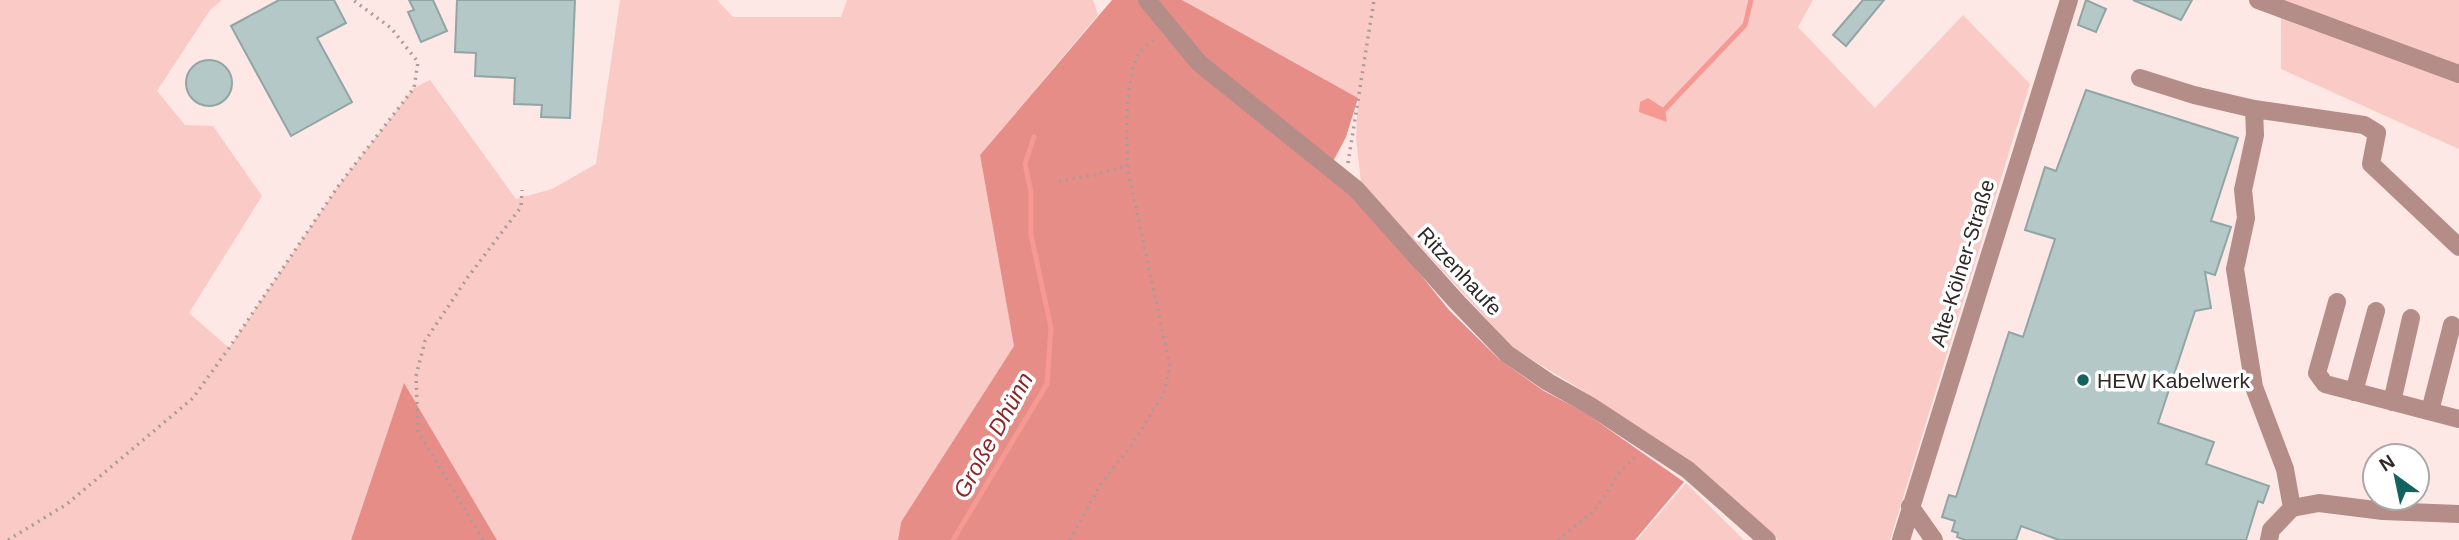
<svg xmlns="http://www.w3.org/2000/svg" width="2459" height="540" viewBox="0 0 2459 540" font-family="Arial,sans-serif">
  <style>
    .green { fill: #f9cac6 }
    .forest { fill: #e78d87 }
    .water { fill: #f59992 }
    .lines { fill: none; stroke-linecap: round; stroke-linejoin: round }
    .stream { stroke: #f59992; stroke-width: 5 }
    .building { fill: #b3c8c7; stroke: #91a5a4; stroke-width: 2 }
    .path { stroke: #ab9b9a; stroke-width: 3.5; stroke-dasharray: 2 5; stroke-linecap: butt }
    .minor { stroke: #b48c88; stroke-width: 18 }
    .poi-dot { fill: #126260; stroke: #fff; stroke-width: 2.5 }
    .labels { text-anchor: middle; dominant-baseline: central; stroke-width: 7; stroke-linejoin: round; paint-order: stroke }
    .street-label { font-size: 21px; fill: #302827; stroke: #fff }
    .poi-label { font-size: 21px; fill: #302827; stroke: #fff; text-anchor: start }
    .water-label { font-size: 23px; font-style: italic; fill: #8e2526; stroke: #fff }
  </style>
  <rect width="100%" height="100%" fill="#fde8e6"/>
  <!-- green -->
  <path class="green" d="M 0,0 L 222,0 L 210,10 L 157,91 L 185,125 L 213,126 L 262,196 L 189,313 L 229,348 L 339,185 L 414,88 L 430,80 L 516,199 L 552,189 L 596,164 L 620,0 L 717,0 L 733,17 L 841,17 L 847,0 L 1093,0 L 1098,15 L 980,155 L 1014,346 L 901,522 L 898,540 L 497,540 L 404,384 L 351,540 L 0,540 Z
    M 1182,0 L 1813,0 L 1798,27 L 1875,108 L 1963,15 L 2030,84 L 1890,540 L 1778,540 L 1691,466 L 1595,398 L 1513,348 L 1361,182 L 1356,138 L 1358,98 Z
    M 2272,0 L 2459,0 L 2459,68 Z
    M 2281,17 L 2459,83 L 2459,149 L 2281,69 Z
    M 1686,483 L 1744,540 L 1637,540 Z"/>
  <!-- forest -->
  <path class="forest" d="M 1112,0 L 1182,0 L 1358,98 L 1346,137 L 1327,173 L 1354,192 L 1449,310 L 1500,360 L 1544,391 L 1584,412 L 1684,482 L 1635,540 L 898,540 L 901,522 L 1014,346 L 980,155 Z
    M 404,383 L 497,540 L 351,540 Z"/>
  <!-- water -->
  <path class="water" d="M 1648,98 L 1665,109 L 1667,122 L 1639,112 L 1640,102 Z"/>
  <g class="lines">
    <!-- stream -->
    <path class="stream" d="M 1665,109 L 1745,25 L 1751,0
      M 953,540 L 1047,384 L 1051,328 L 1031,235 L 1031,192 L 1025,164 L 1034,137"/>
  </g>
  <!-- building -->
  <path class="building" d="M 279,0 L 334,0 L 346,23 L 317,38 L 352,102 L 291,136 L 231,26 Z
    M 409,0 L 433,0 L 447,31 L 421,42 L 408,12 L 414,10 Z
    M 457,0 L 575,0 L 570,118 L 541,117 L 542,105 L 514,104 L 515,78 L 475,76 L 476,53 L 455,52 Z
    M 1863,0 L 1884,0 L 1846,46 L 1833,35 Z
    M 2086,0 L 2106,9 L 2096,32 L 2078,25 Z
    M 2133,0 L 2192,0 L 2181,20 Z
    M186 83a23 23 0 1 1 46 0a23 23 0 1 1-46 0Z
    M 2086,90 L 2238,138 L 2211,221 L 2231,227 L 2215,275 L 2205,272 L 2211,308 L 2195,311 L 2158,423 L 2214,442 L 2206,464 L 2269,486 L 2263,503 L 2258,501 L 2246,540 L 2059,540 L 2021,526 L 2016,540 L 1965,540 L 1957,537 L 1958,533 L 1952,531 L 1955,521 L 1942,517 L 1949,495 L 1956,497 L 2009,332 L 2023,337 L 2055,239 L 2025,230 L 2045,167 L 2056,171 Z"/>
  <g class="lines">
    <!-- path -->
    <path class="path" d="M 1348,163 L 1374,0
      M 1059,181 L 1094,175 L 1128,165
      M 8,540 L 67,504 L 193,398 L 229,348 L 339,185 L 414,88 L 418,62 L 391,28 L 353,0
      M 483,540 L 418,431 L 416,376 L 425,341 L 468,277 L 521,207 L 522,190
      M 1070,540 L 1102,482 L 1131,446 L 1164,393 L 1170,366 L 1128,171 C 1126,145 1125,72 1140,52 C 1144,46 1152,42 1157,38
      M 1558,540 L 1595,510 L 1620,472 L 1637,455"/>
    <!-- minor -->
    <path class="minor" d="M 1147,0 L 1199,63 L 1356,189 L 1457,302 L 1507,354 L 1548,382 L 1589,405 L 1688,470 L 1767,540
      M 2258,0 L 2459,74
      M 2140,78 L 2194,95 L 2254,109 L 2255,135 L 2243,190 L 2246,218 L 2235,269 L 2254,387 L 2285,469 L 2292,508
      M 2254,109 L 2364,125 L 2377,133 L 2371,164 L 2459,247
      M 2337,302 L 2317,373 L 2325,384 L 2459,419
      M 2354,392 L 2376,311
      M 2392,402 L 2411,318
      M 2430,411 L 2452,325
      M 1910,506 L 1934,540
      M 1901,540 L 2069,0
      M 2269,540 L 2271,530 L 2292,508 L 2319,503 L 2383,511 L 2459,514"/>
  </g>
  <!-- markers -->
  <circle class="poi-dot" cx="2083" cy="380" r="7"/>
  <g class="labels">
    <!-- street labels -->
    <g class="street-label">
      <text transform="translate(1962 263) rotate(-73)">Alte-Kölner-Straße</text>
      <text transform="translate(1460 271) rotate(47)">Ritzenhaufe</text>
    </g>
    <!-- poi labels -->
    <g class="poi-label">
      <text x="2097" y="380">HEW Kabelwerk</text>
    </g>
    <!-- water labels -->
    <g class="water-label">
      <text transform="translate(993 435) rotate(-61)">Große Dhünn</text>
    </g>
  </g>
  <!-- north arrow -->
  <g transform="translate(2396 477) rotate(327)"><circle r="33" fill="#ffffff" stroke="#aca9a9" stroke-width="2"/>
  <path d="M0-5L12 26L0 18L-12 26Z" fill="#126260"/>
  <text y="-10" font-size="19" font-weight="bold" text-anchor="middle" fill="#302827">N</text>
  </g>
</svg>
